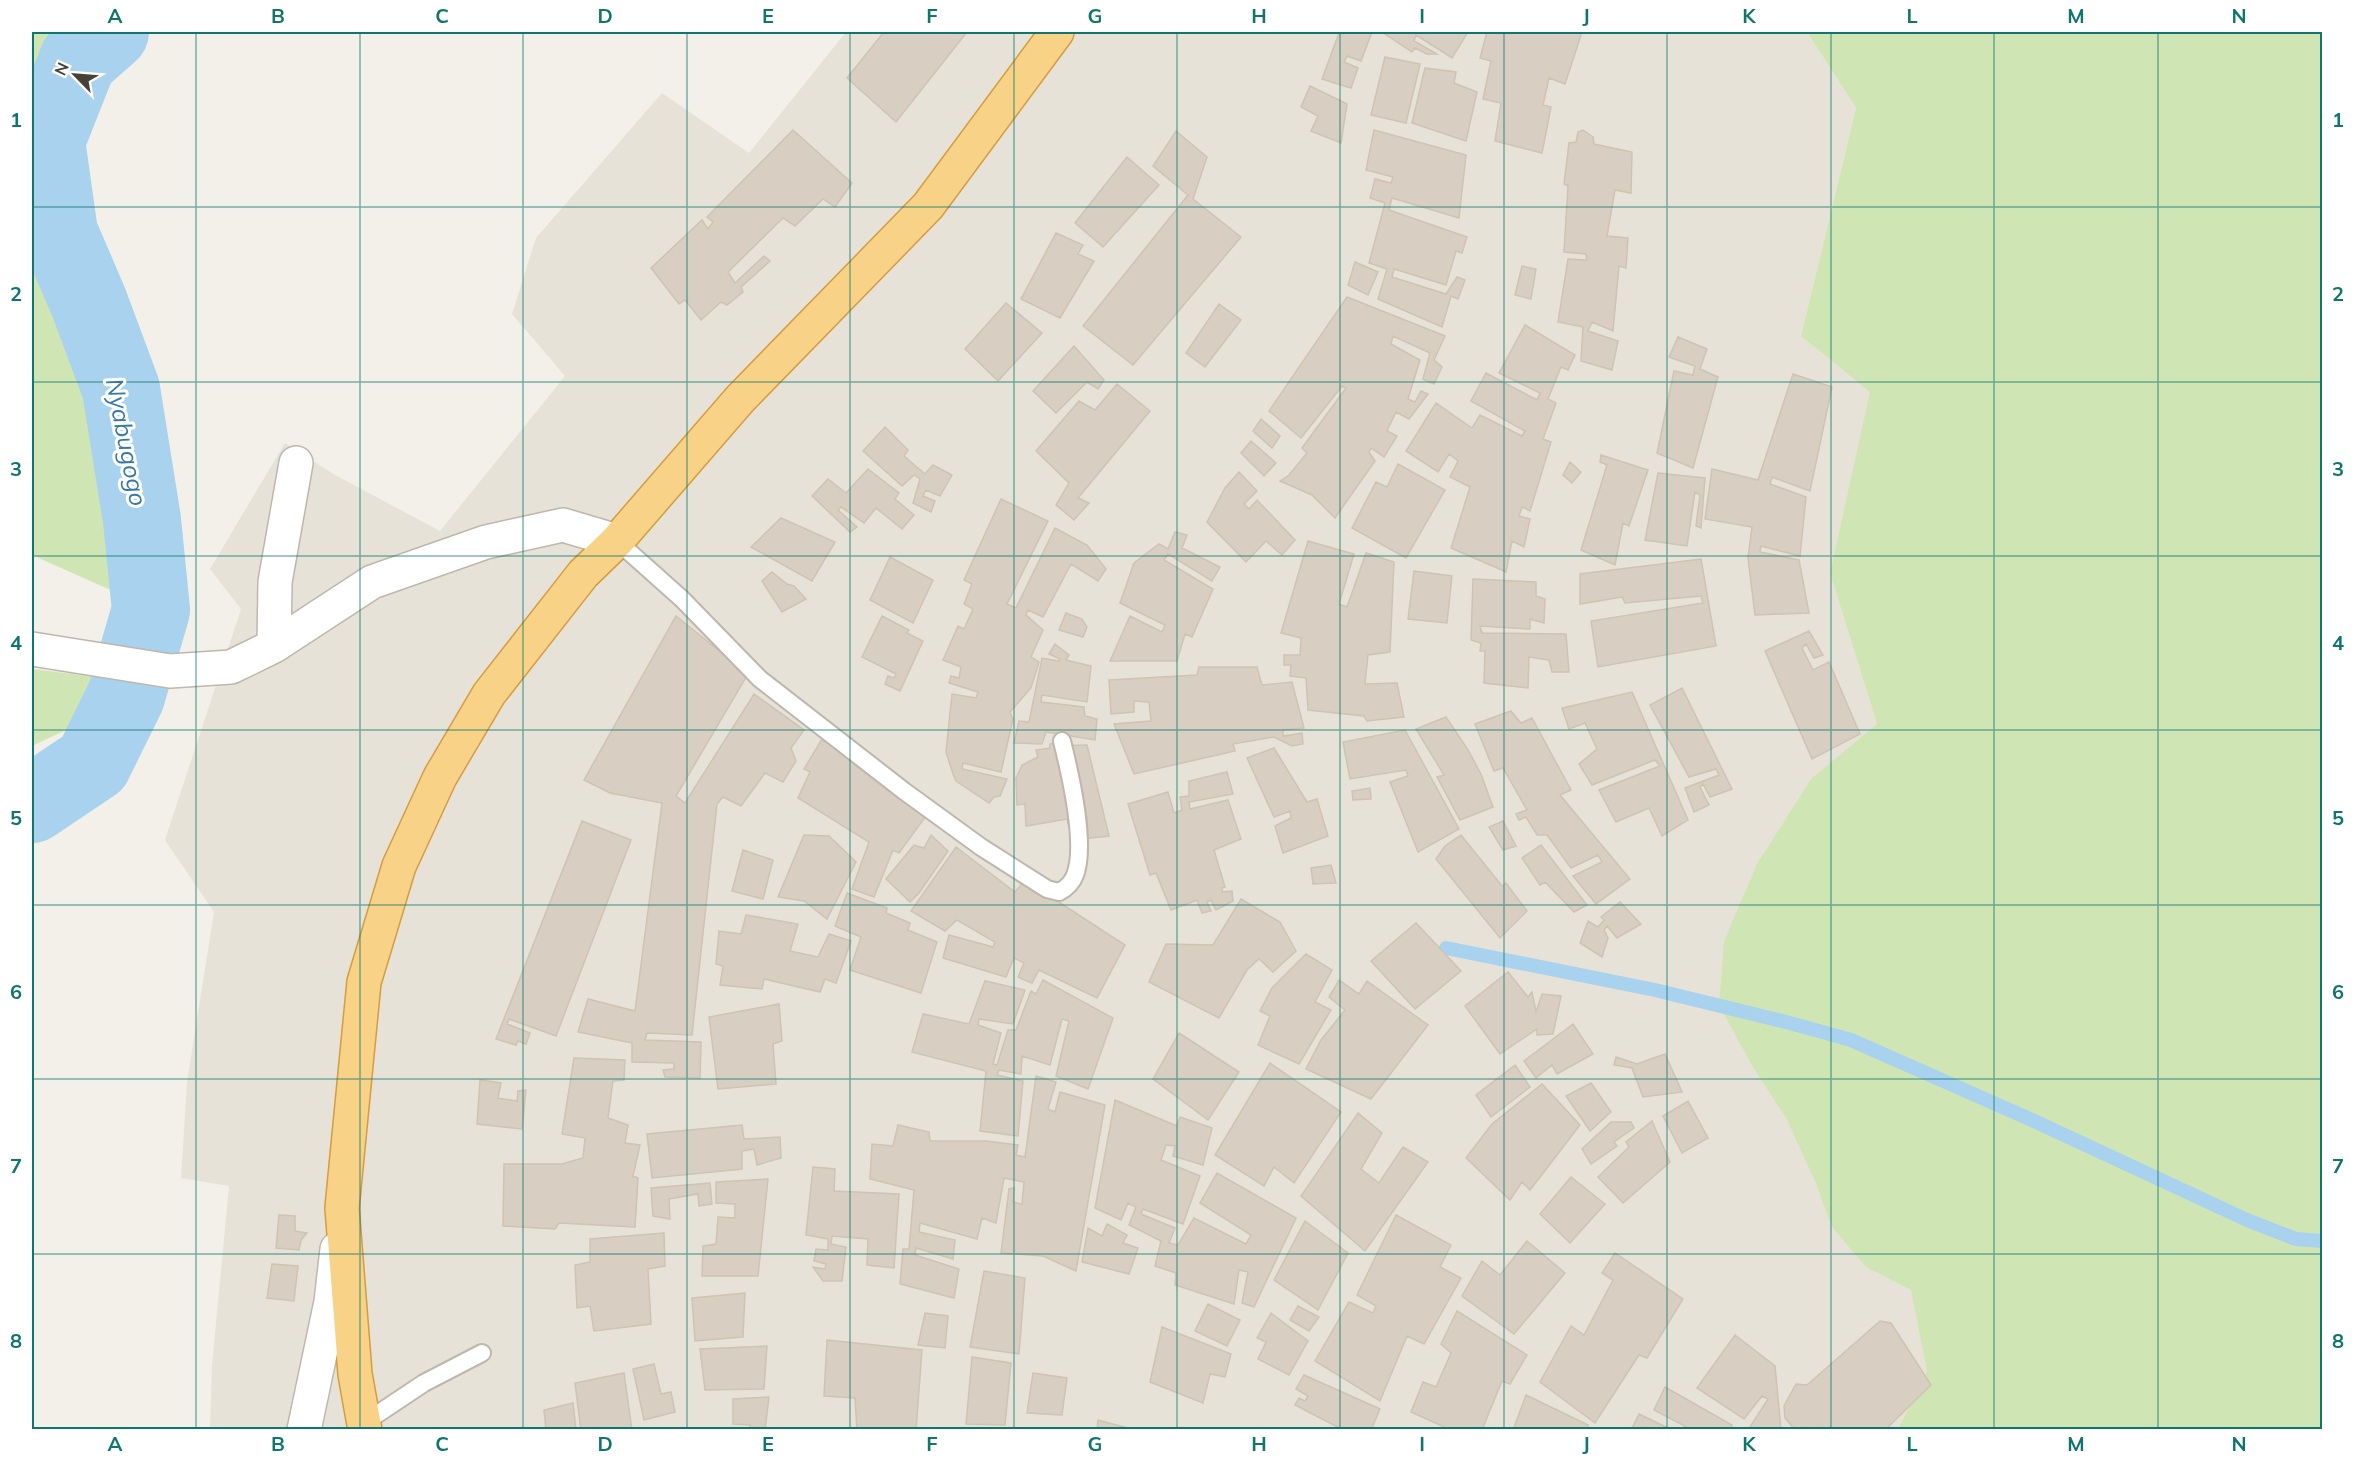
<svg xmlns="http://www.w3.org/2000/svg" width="2354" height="1461" viewBox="0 0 2354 1461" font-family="Mulish,sans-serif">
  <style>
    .residential { fill: #e7e2d7 }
    .green { fill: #d0e5b4 }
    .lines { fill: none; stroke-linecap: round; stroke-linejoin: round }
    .stream { stroke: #a8d2ed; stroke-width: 14 }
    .river { stroke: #a8d2ed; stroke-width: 78 }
    .building { fill: #d8cec2; stroke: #cfc3b2; stroke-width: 1.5 }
    .service-casing { stroke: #bfb7ac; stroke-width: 20 }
    .minor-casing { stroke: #bfb7ac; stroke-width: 36 }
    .trunk-casing { stroke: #d59c41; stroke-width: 36 }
    .service { stroke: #fff; stroke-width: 16 }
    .minor { stroke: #fff; stroke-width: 33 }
    .trunk { stroke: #f8d286; stroke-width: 33 }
    .grid { fill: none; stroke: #0f766e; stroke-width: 1.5; stroke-opacity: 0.55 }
    .labels { text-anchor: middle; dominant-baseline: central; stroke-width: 6; stroke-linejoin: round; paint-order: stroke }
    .water-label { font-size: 24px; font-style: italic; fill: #3478a5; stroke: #fff }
    .neatline { fill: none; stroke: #0f766e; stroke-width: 2 }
    .grid-label { font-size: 20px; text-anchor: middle; font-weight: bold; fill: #0f766e }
  </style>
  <rect width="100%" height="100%" fill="#f3f0e9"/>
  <!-- residential -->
  <path class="residential" d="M 846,32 L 1807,32 L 1856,108 L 1801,336 L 1871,392 L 1830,573 L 1877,724 L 1956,1312 L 1898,1429 L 210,1429 L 212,1365 L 229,1186 L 181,1178 L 187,1082 L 214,912 L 165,840 L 241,609 L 210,569 L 285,443 L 335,475 L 440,531 L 565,376 L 512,314 L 536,238 L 662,93 L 749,153 Z"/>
  <!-- green -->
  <path class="green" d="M 32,32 L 83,32 L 63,50 L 32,128 Z
    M 1807,32 L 2322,32 L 2322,1429 L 1898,1429 L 1927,1371 L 1911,1290 L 1866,1267 L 1832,1227 L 1815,1181 L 1786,1118 L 1751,1064 L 1719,1005 L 1724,941 L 1757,864 L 1811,779 L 1877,724 L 1830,573 L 1870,392 L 1801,336 L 1856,108 Z
    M 32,221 L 33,242 L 112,403 L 133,600 L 32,555 Z
    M 32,669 L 113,679 L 83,722 L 32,746 Z"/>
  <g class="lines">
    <!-- stream -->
    <path class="stream" d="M 1446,948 L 1655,990 L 1790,1023 L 1851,1040 L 2032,1120 L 2247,1220 L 2296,1239 L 2322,1241"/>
    <!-- river -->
    <path class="river" d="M 32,804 L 93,763 L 126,696 L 151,610 L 142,520 L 121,389 L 89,303 L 59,233 L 46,141 L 78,60 L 110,32"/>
  </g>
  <!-- building -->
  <path class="building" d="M 884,32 L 967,32 L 896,122 L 847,78 Z
    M 1334,32 L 1372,32 L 1361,61 L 1347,56 L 1344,62 L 1358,68 L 1351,88 L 1322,79 L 1339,33 Z
    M 1382,32 L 1468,32 L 1452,58 L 1416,35 L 1414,41 L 1437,54 L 1427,54 L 1415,48 L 1412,52 Z
    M 1487,32 L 1582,32 L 1565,84 L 1549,78 L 1543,105 L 1551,107 L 1542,153 L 1495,141 L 1501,103 L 1483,99 L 1491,61 L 1480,58 Z
    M 1385,57 L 1420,64 L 1406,123 L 1371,115 Z
    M 1425,68 L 1456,72 L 1454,83 L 1477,92 L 1466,141 L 1412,123 Z
    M 1310,86 L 1347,104 L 1341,143 L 1311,131 L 1318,116 L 1301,107 Z
    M 793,130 L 852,183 L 835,207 L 823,199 L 795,226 L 783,218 L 728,272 L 735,283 L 764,256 L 770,261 L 741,287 L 743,292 L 727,305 L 721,302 L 701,320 L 685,300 L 679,304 L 651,268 L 702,220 L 708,229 L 713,222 L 707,217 Z
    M 1374,130 L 1466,155 L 1459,218 L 1392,198 L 1389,210 L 1467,237 L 1462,253 L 1456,251 L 1446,285 L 1394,269 L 1392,277 L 1446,294 L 1457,277 L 1465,280 L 1458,299 L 1451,296 L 1442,327 L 1378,299 L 1387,269 L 1369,263 L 1385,203 L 1370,198 L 1375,179 L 1391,183 L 1393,177 L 1366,170 Z
    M 1583,130 L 1593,137 L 1594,144 L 1632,152 L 1631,193 L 1615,190 L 1607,236 L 1628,238 L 1626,268 L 1619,266 L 1613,331 L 1592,322 L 1588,331 L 1618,341 L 1612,370 L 1581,361 L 1583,327 L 1558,322 L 1568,259 L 1587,260 L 1586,254 L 1564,252 L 1568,186 L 1564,184 L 1569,143 L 1576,142 L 1578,132 Z
    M 1176,131 L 1207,157 L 1193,199 L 1241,237 L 1133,365 L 1083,326 L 1188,195 L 1153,166 Z
    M 1127,157 L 1159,185 L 1103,247 L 1075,223 Z
    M 1056,233 L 1083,245 L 1078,254 L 1094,261 L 1060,318 L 1021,299 Z
    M 1355,262 L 1378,272 L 1368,295 L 1348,285 Z
    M 1522,266 L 1536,269 L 1531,299 L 1515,295 Z
    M 1347,297 L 1445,336 L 1434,360 L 1442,367 L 1434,384 L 1423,379 L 1430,353 L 1393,336 L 1391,344 L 1420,360 L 1408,399 L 1415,402 L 1421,391 L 1428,394 L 1409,419 L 1396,412 L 1387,431 L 1397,436 L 1384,457 L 1371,448 L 1369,452 L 1375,461 L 1335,518 L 1312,495 L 1280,481 L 1289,475 L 1307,453 L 1302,448 L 1346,388 L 1342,386 L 1301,438 L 1269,411 Z
    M 1006,303 L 1042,333 L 998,381 L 965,349 Z
    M 1219,304 L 1241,320 L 1205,367 L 1186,353 Z
    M 1525,325 L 1575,355 L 1568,370 L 1561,367 L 1548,399 L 1556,403 L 1543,439 L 1551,442 L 1530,511 L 1522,507 L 1519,516 L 1530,519 L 1524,547 L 1512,541 L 1506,572 L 1451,548 L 1470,487 L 1450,477 L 1458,461 L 1449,454 L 1438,472 L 1406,451 L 1436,403 L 1472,428 L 1480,415 L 1522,436 L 1525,431 L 1471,401 L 1486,373 L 1537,400 L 1540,393 L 1499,373 Z
    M 1678,337 L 1707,349 L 1700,369 L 1718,377 L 1693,468 L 1657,453 L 1674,371 L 1693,375 L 1695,366 L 1669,357 Z
    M 1074,346 L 1104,380 L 1098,389 L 1087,382 L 1056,413 L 1033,391 Z
    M 1793,374 L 1832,387 L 1810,491 L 1772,477 L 1770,484 L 1806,497 L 1800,556 L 1761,546 L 1760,552 L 1799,560 L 1809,613 L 1755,615 L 1748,558 L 1752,527 L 1705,519 L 1712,469 L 1758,480 Z
    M 1117,384 L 1150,411 L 1078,498 L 1089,503 L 1074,520 L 1056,505 L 1069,483 L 1036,451 L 1079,401 L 1095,410 Z
    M 1261,419 L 1280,436 L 1272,448 L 1253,431 Z
    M 885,427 L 908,450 L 904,456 L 925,474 L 933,465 L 952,475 L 940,496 L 926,490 L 923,496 L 935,501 L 931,512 L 913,503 L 920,479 L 914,475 L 902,486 L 863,451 Z
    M 1251,441 L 1276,463 L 1264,476 L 1241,453 Z
    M 1601,455 L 1648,470 L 1629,526 L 1623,523 L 1615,565 L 1581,550 L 1607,465 L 1600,462 Z
    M 1570,462 L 1581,472 L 1572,483 L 1563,475 Z
    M 1398,464 L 1445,490 L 1406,558 L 1352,528 L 1376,482 L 1387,487 Z
    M 868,469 L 899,493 L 895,499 L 914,515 L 902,529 L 876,508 L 864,523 L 841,507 L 838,510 L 857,527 L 850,532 L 812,496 L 828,479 L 846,493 Z
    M 1239,472 L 1257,491 L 1244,504 L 1249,509 L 1257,500 L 1295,540 L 1282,555 L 1266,541 L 1246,562 L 1207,522 L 1225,488 Z
    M 1658,473 L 1705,478 L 1701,528 L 1696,526 L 1700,495 L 1695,492 L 1687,546 L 1645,540 Z
    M 1001,499 L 1048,521 L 1007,604 L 1016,608 L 1055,528 L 1087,545 L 1106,569 L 1098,581 L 1071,564 L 1043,617 L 1028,610 L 1026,615 L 1043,630 L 1031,657 L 1039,662 L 1031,688 L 1010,712 L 1013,719 L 1001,772 L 963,763 L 962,769 L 1007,779 L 1000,796 L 994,797 L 989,803 L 956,781 L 953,774 L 946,752 L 952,694 L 976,698 L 978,692 L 949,683 L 951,676 L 959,678 L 961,667 L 943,660 L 958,626 L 964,629 L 973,609 L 964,604 L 972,584 L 964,580 Z
    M 781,518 L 835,542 L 812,581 L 751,547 Z
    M 1175,532 L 1187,535 L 1182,548 L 1220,567 L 1212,581 L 1168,554 L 1164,560 L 1213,589 L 1192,637 L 1185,634 L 1177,661 L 1110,661 L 1130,616 L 1162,632 L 1165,625 L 1120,603 L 1134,563 L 1159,544 L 1168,549 Z
    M 1308,541 L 1354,554 L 1339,604 L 1347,607 L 1366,553 L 1394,562 L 1390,652 L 1368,655 L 1365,684 L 1397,683 L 1404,717 L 1367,721 L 1364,716 L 1308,710 L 1306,678 L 1290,676 L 1291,665 L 1284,665 L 1284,655 L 1300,655 L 1301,638 L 1281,633 Z
    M 890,557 L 933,580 L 913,623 L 870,600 Z
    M 1701,559 L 1716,646 L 1598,667 L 1591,621 L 1703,603 L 1701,596 L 1625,603 L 1622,597 L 1580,604 L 1580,574 Z
    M 1414,571 L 1452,576 L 1447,623 L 1408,619 Z
    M 772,572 L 787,584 L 794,586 L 806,599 L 782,612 L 762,581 Z
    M 1473,579 L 1536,582 L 1536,596 L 1545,599 L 1544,623 L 1530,619 L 1530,629 L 1480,626 L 1482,633 L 1566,634 L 1569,672 L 1552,672 L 1549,660 L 1529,657 L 1528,688 L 1484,683 L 1485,651 L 1480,651 L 1481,643 L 1471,640 Z
    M 1066,613 L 1082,619 L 1087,627 L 1083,637 L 1059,630 Z
    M 676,616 L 748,674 L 676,796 L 685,803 L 754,694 L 804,730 L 791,748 L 796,761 L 783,782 L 765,773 L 741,806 L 723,797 L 717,804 L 692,1035 L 647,1033 L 645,1040 L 701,1042 L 700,1078 L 665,1077 L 663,1070 L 674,1069 L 674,1063 L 632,1062 L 632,1043 L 578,1032 L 588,999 L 635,1011 L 662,803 L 610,793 L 584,780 Z
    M 882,616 L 909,630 L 907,633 L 923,641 L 900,691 L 885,684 L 888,676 L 894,678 L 896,674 L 862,657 Z
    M 1809,631 L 1823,655 L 1814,658 L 1806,644 L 1802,648 L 1813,670 L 1829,662 L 1860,734 L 1812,759 L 1765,651 Z
    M 1055,644 L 1069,655 L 1066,660 L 1091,666 L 1087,702 L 1042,695 L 1041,702 L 1084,707 L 1085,716 L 1097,719 L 1095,740 L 1046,732 L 1042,744 L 1014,743 L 1019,721 L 1029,722 L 1042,658 L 1059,661 L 1060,659 L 1049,654 Z
    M 1199,667 L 1257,667 L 1262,685 L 1292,682 L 1304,728 L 1283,730 L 1283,736 L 1302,733 L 1303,744 L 1292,746 L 1274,737 L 1233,744 L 1235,751 L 1134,774 L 1114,724 L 1151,721 L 1149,702 L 1134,701 L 1134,712 L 1111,714 L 1109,680 L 1197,675 Z
    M 1682,688 L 1732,789 L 1710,797 L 1703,784 L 1700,787 L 1709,805 L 1694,812 L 1685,788 L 1719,775 L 1716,769 L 1689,777 L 1650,705 Z
    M 1632,692 L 1688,820 L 1662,836 L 1649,808 L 1616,822 L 1599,790 L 1660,766 L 1655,760 L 1592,785 L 1579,764 L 1597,749 L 1585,723 L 1569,729 L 1562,708 Z
    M 1511,711 L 1521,723 L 1532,718 L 1571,790 L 1560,795 L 1630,879 L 1596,904 L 1573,876 L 1602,862 L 1598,855 L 1571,868 L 1547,835 L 1537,835 L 1526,817 L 1519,820 L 1516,814 L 1527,810 L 1503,768 L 1494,771 L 1475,724 Z
    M 1446,717 L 1468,750 L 1481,774 L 1493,807 L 1460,820 L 1437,777 L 1444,775 L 1416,729 Z
    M 828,729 L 934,805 L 899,853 L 893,850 L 874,897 L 852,889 L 869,842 L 798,798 L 810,772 L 804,769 Z
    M 1405,730 L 1459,829 L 1418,852 L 1390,782 L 1408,776 L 1406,770 L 1350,779 L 1343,742 Z
    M 1054,743 L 1054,746 L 1087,745 L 1109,836 L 1072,840 L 1067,819 L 1026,826 L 1025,804 L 1017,805 L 1016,778 L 1022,765 L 1038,757 L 1036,750 L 1050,748 L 1050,744 Z
    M 1274,748 L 1307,802 L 1317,799 L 1328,836 L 1283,853 L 1275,826 L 1291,818 L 1290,811 L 1274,817 L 1247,758 Z
    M 1227,772 L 1233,794 L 1189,802 L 1190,809 L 1228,800 L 1241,839 L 1214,850 L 1225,887 L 1222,888 L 1222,892 L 1232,891 L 1233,901 L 1216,910 L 1211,900 L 1207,902 L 1211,911 L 1202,913 L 1197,900 L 1171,910 L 1156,873 L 1150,875 L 1128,804 L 1168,792 L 1174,813 L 1182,810 L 1180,797 L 1189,796 L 1189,781 Z
    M 1370,788 L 1371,799 L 1353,800 L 1352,791 Z
    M 582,821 L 631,840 L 556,1036 L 509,1019 L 507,1024 L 530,1033 L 526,1044 L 518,1041 L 516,1045 L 496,1039 Z
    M 1503,821 L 1516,846 L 1503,850 L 1489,827 Z
    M 804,835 L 829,836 L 856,862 L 827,919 L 804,901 L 778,897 Z
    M 931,835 L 948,851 L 919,893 L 910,902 L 886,879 L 914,845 L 924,848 Z
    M 1461,835 L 1502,886 L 1506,883 L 1527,911 L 1500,938 L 1436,859 L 1445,846 Z
    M 1541,845 L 1587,905 L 1574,912 L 1545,882 L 1540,885 L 1522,858 Z
    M 956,847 L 1015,892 L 1025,880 L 1125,945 L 1097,998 L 1039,970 L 1032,983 L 1018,977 L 1024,963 L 1014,958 L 1006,977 L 943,958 L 949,935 L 993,947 L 995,942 L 957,920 L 945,931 L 911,911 Z
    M 743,850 L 773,860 L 763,899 L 732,891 Z
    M 1331,865 L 1336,883 L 1313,884 L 1311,868 Z
    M 847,893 L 887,908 L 886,913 L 910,923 L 908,930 L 937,942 L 921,993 L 850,970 L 861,937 L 835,926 Z
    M 1241,899 L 1280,922 L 1296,951 L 1273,972 L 1259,959 L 1247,970 L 1219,1018 L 1149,982 L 1166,944 L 1213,945 Z
    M 1620,902 L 1641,924 L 1617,938 L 1607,926 L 1604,930 L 1608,938 L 1602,957 L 1580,943 L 1588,921 L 1598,927 L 1604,920 L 1601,917 Z
    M 746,915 L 798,924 L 790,951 L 818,957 L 829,934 L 851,941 L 836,983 L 825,979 L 820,992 L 764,979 L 762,989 L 720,985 L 723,966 L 716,964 L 719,931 L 741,934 Z
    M 1416,923 L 1461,971 L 1415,1009 L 1371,961 Z
    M 1306,954 L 1332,970 L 1315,1002 L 1331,1010 L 1299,1064 L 1258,1045 L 1270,1016 L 1260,1011 L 1272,988 Z
    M 1508,972 L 1528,997 L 1532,992 L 1536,1012 L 1542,994 L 1561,996 L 1553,1034 L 1537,1035 L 1537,1029 L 1500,1054 L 1465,1006 Z
    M 1043,980 L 1113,1018 L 1088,1089 L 1056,1076 L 1069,1021 L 1062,1019 L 1050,1065 L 1022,1056 L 1021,1074 L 999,1070 L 997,1075 L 1023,1081 L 1018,1136 L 980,1131 L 986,1071 L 912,1052 L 923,1014 L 969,1024 L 985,981 L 1025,990 L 1013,1024 L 979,1019 L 978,1025 L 1001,1033 L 993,1064 L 997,1065 L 1008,1030 L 1016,1030 L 1031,991 L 1036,994 Z
    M 1339,980 L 1359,994 L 1367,981 L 1428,1025 L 1371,1099 L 1306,1069 L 1321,1040 L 1345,1010 L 1329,997 Z
    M 779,1004 L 782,1041 L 773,1044 L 776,1084 L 718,1089 L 709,1017 Z
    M 1573,1024 L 1593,1054 L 1557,1074 L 1552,1065 L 1536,1078 L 1524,1061 Z
    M 1179,1033 L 1239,1072 L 1208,1120 L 1153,1079 Z
    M 1665,1054 L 1682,1092 L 1643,1097 L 1632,1068 L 1614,1065 L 1616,1057 L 1637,1064 Z
    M 574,1058 L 625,1060 L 624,1080 L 613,1081 L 608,1118 L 628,1125 L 625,1143 L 640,1145 L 633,1176 L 638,1178 L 635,1227 L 559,1223 L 555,1229 L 503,1226 L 504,1164 L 562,1164 L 583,1158 L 585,1138 L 562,1134 Z
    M 1270,1063 L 1341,1112 L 1294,1183 L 1274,1167 L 1264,1186 L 1215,1155 Z
    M 1515,1065 L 1530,1087 L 1491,1117 L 1476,1095 Z
    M 1036,1076 L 1056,1082 L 1048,1109 L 1055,1112 L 1060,1092 L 1105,1105 L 1076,1271 L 1043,1256 L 1001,1253 L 1009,1189 L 1014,1188 L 1013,1202 L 1022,1204 L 1024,1182 L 1004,1178 L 996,1223 L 982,1218 L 977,1239 L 920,1223 L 919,1232 L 955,1240 L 953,1259 L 916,1248 L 915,1255 L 959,1269 L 954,1298 L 900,1284 L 903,1249 L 909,1249 L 914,1190 L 870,1179 L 872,1144 L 893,1146 L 898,1125 L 929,1132 L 930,1141 L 986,1141 L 1018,1145 L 1016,1155 L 1025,1157 Z
    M 480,1080 L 501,1083 L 498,1098 L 517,1101 L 518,1091 L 526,1090 L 522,1129 L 477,1124 Z
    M 1591,1083 L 1611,1112 L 1590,1131 L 1566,1096 Z
    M 1542,1084 L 1580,1125 L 1530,1190 L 1522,1182 L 1510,1200 L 1466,1158 L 1492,1124 Z
    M 1115,1100 L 1177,1126 L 1180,1117 L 1212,1128 L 1203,1165 L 1173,1156 L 1175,1146 L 1166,1145 L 1161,1160 L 1200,1176 L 1183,1224 L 1143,1209 L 1141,1214 L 1175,1228 L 1169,1243 L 1178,1245 L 1194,1218 L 1246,1244 L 1251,1235 L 1200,1203 L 1217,1173 L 1296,1218 L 1254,1307 L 1242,1303 L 1248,1272 L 1239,1270 L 1234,1304 L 1175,1285 L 1176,1273 L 1155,1266 L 1161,1241 L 1129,1225 L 1136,1207 L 1128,1203 L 1121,1220 L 1095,1208 Z
    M 1688,1101 L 1708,1138 L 1682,1153 L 1663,1116 Z
    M 1358,1113 L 1382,1133 L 1361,1169 L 1379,1183 L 1403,1147 L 1428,1162 L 1365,1251 L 1301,1196 Z
    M 1652,1121 L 1670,1162 L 1623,1203 L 1598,1177 L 1629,1147 L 1626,1142 Z
    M 1611,1122 L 1631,1122 L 1634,1128 L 1614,1142 L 1617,1146 L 1591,1164 L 1582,1149 Z
    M 742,1125 L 744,1139 L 780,1137 L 781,1158 L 757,1165 L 754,1149 L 742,1151 L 742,1169 L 652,1178 L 647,1134 Z
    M 813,1167 L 835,1169 L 834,1191 L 899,1194 L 894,1268 L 867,1265 L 868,1239 L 832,1236 L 831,1244 L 846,1247 L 842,1281 L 823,1281 L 813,1267 L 825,1269 L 826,1264 L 814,1261 L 816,1249 L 828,1250 L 828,1239 L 806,1235 Z
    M 1571,1177 L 1605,1204 L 1570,1243 L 1540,1214 Z
    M 768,1179 L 758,1276 L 702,1276 L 703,1246 L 716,1244 L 718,1217 L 735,1218 L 735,1204 L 716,1203 L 716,1182 Z
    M 710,1183 L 712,1204 L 699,1206 L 698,1194 L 669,1199 L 670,1219 L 653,1216 L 651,1188 Z
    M 279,1215 L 295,1216 L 295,1231 L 307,1233 L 301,1240 L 299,1250 L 276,1248 Z
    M 1396,1215 L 1451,1245 L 1440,1267 L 1461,1278 L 1424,1344 L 1407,1336 L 1380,1401 L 1315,1361 L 1349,1302 L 1373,1313 L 1376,1306 L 1357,1295 Z
    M 1305,1221 L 1348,1253 L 1318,1310 L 1274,1280 Z
    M 1107,1224 L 1127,1235 L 1123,1243 L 1138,1248 L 1129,1274 L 1082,1262 L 1088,1228 L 1102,1236 Z
    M 664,1233 L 665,1266 L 648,1269 L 651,1324 L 594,1331 L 590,1306 L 577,1308 L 575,1265 L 590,1262 L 590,1239 Z
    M 1527,1241 L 1565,1273 L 1514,1334 L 1462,1296 L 1482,1261 L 1500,1275 Z
    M 1615,1253 L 1683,1299 L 1647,1358 L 1639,1355 L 1595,1423 L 1540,1382 L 1571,1326 L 1584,1335 L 1613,1280 L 1602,1273 Z
    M 272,1264 L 298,1266 L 294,1301 L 267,1298 Z
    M 984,1271 L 1025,1278 L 1019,1354 L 970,1347 Z
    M 745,1293 L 743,1337 L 695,1341 L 692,1298 Z
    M 1208,1304 L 1240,1320 L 1227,1346 L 1195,1331 Z
    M 1298,1306 L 1319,1317 L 1309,1331 L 1290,1320 Z
    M 1457,1311 L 1527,1355 L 1510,1384 L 1502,1381 L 1482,1430 L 1451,1430 L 1411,1412 L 1423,1382 L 1436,1387 L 1451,1353 L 1441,1344 Z
    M 925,1313 L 948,1316 L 945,1348 L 918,1345 Z
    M 1271,1313 L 1308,1341 L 1289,1375 L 1258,1359 L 1266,1342 L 1257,1338 Z
    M 1880,1321 L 1891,1323 L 1931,1385 L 1885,1430 L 1795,1430 L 1785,1418 L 1784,1406 L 1796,1384 L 1807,1385 Z
    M 1162,1327 L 1231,1354 L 1225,1377 L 1210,1374 L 1203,1403 L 1150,1382 Z
    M 1735,1335 L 1775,1366 L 1781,1430 L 1748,1430 L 1768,1399 L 1762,1396 L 1744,1419 L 1697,1388 Z
    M 827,1340 L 922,1350 L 916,1430 L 857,1430 L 855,1398 L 824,1396 Z
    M 767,1346 L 764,1389 L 705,1390 L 700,1349 Z
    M 972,1357 L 1011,1363 L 1005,1425 L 966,1424 Z
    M 654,1364 L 661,1394 L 671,1392 L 675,1412 L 644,1420 L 633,1369 Z
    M 624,1373 L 632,1430 L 581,1430 L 575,1383 Z
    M 1033,1373 L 1067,1378 L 1062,1415 L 1027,1413 Z
    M 1304,1375 L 1380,1409 L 1371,1430 L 1343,1430 L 1295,1405 L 1299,1398 L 1305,1401 L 1308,1396 L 1296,1389 Z
    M 1665,1387 L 1732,1425 L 1730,1430 L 1692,1430 L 1654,1410 Z
    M 1526,1395 L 1588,1425 L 1587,1430 L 1513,1430 Z
    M 769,1397 L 765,1430 L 750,1430 L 750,1425 L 733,1424 L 733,1399 Z
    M 573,1403 L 576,1430 L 546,1430 L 544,1410 Z
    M 1639,1414 L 1672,1430 L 1631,1430 Z
    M 1098,1420 L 1135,1430 L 1097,1430 Z"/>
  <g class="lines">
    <defs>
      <path id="service" d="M 617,541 L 682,599 L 760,679 L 904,791 L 981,847 L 1047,889 L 1059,892 C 1067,888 1072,883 1075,875 C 1087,844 1070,773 1062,741
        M 364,1423 L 424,1383 L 482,1353"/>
      <path id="minor" d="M 274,646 L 275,582 L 296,463
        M 32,649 L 170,671 L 231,667 L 274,646 L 372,582 L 486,542 L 563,525 L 617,541
        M 304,1430 L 331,1302 L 337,1249"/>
      <path id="trunk" d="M 365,1430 L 355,1374 L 342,1208 L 364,982 L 399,866 L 440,777 L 489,694 L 583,574 L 617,541 L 740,399 L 928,206 L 1057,32"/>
    </defs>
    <!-- service casing -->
    <use href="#service" class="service-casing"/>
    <!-- minor casing -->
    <use href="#minor" class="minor-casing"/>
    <!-- trunk casing -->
    <use href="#trunk" class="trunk-casing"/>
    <!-- service -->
    <use href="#service" class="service"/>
    <!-- minor -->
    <use href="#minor" class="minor"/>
    <!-- trunk -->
    <use href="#trunk" class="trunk"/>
  </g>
  <!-- grid -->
  <path class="grid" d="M 196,32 L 196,1430M 360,32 L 360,1430M 523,32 L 523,1430M 687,32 L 687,1430M 850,32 L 850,1430M 1014,32 L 1014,1430M 1177,32 L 1177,1430M 1340,32 L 1340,1430M 1504,32 L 1504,1430M 1667,32 L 1667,1430M 1831,32 L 1831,1430M 1994,32 L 1994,1430M 2158,32 L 2158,1430M 32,207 L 2322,207M 32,382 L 2322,382M 32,556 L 2322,556M 32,730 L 2322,730M 32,905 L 2322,905M 32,1079 L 2322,1079M 32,1254 L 2322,1254"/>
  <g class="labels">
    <!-- water labels -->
    <g class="water-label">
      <text transform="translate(127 442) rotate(79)">Nyabugogo</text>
    </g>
  </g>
  <!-- border -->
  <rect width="2354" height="1461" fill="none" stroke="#ffffff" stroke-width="66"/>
  <!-- north arrow -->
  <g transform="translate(75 75) rotate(295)" stroke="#ffffff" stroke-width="4.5" paint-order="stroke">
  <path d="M0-4.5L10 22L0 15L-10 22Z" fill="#474037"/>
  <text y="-9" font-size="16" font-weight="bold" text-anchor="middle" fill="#474037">N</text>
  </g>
  <rect x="33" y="33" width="2288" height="1395" class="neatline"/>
  <g class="grid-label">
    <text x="115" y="23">A</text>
    <text x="278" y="23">B</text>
    <text x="442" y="23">C</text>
    <text x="605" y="23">D</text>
    <text x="768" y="23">E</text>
    <text x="932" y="23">F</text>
    <text x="1095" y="23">G</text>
    <text x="1259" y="23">H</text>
    <text x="1422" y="23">I</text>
    <text x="1586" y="23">J</text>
    <text x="1749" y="23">K</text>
    <text x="1912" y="23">L</text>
    <text x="2076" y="23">M</text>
    <text x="2239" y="23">N</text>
    <text x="16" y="127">1</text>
    <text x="2338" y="127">1</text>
    <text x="16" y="301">2</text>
    <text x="2338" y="301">2</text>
    <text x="16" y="476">3</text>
    <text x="2338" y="476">3</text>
    <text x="16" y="650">4</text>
    <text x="2338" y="650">4</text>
    <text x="16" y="825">5</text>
    <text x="2338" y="825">5</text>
    <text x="16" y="999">6</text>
    <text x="2338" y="999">6</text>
    <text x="16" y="1173">7</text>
    <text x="2338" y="1173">7</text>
    <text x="16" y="1348">8</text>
    <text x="2338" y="1348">8</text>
    <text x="115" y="1451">A</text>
    <text x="278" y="1451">B</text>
    <text x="442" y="1451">C</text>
    <text x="605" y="1451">D</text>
    <text x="768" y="1451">E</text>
    <text x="932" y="1451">F</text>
    <text x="1095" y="1451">G</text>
    <text x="1259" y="1451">H</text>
    <text x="1422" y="1451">I</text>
    <text x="1586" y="1451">J</text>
    <text x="1749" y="1451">K</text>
    <text x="1912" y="1451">L</text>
    <text x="2076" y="1451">M</text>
    <text x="2239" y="1451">N</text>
  </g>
</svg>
